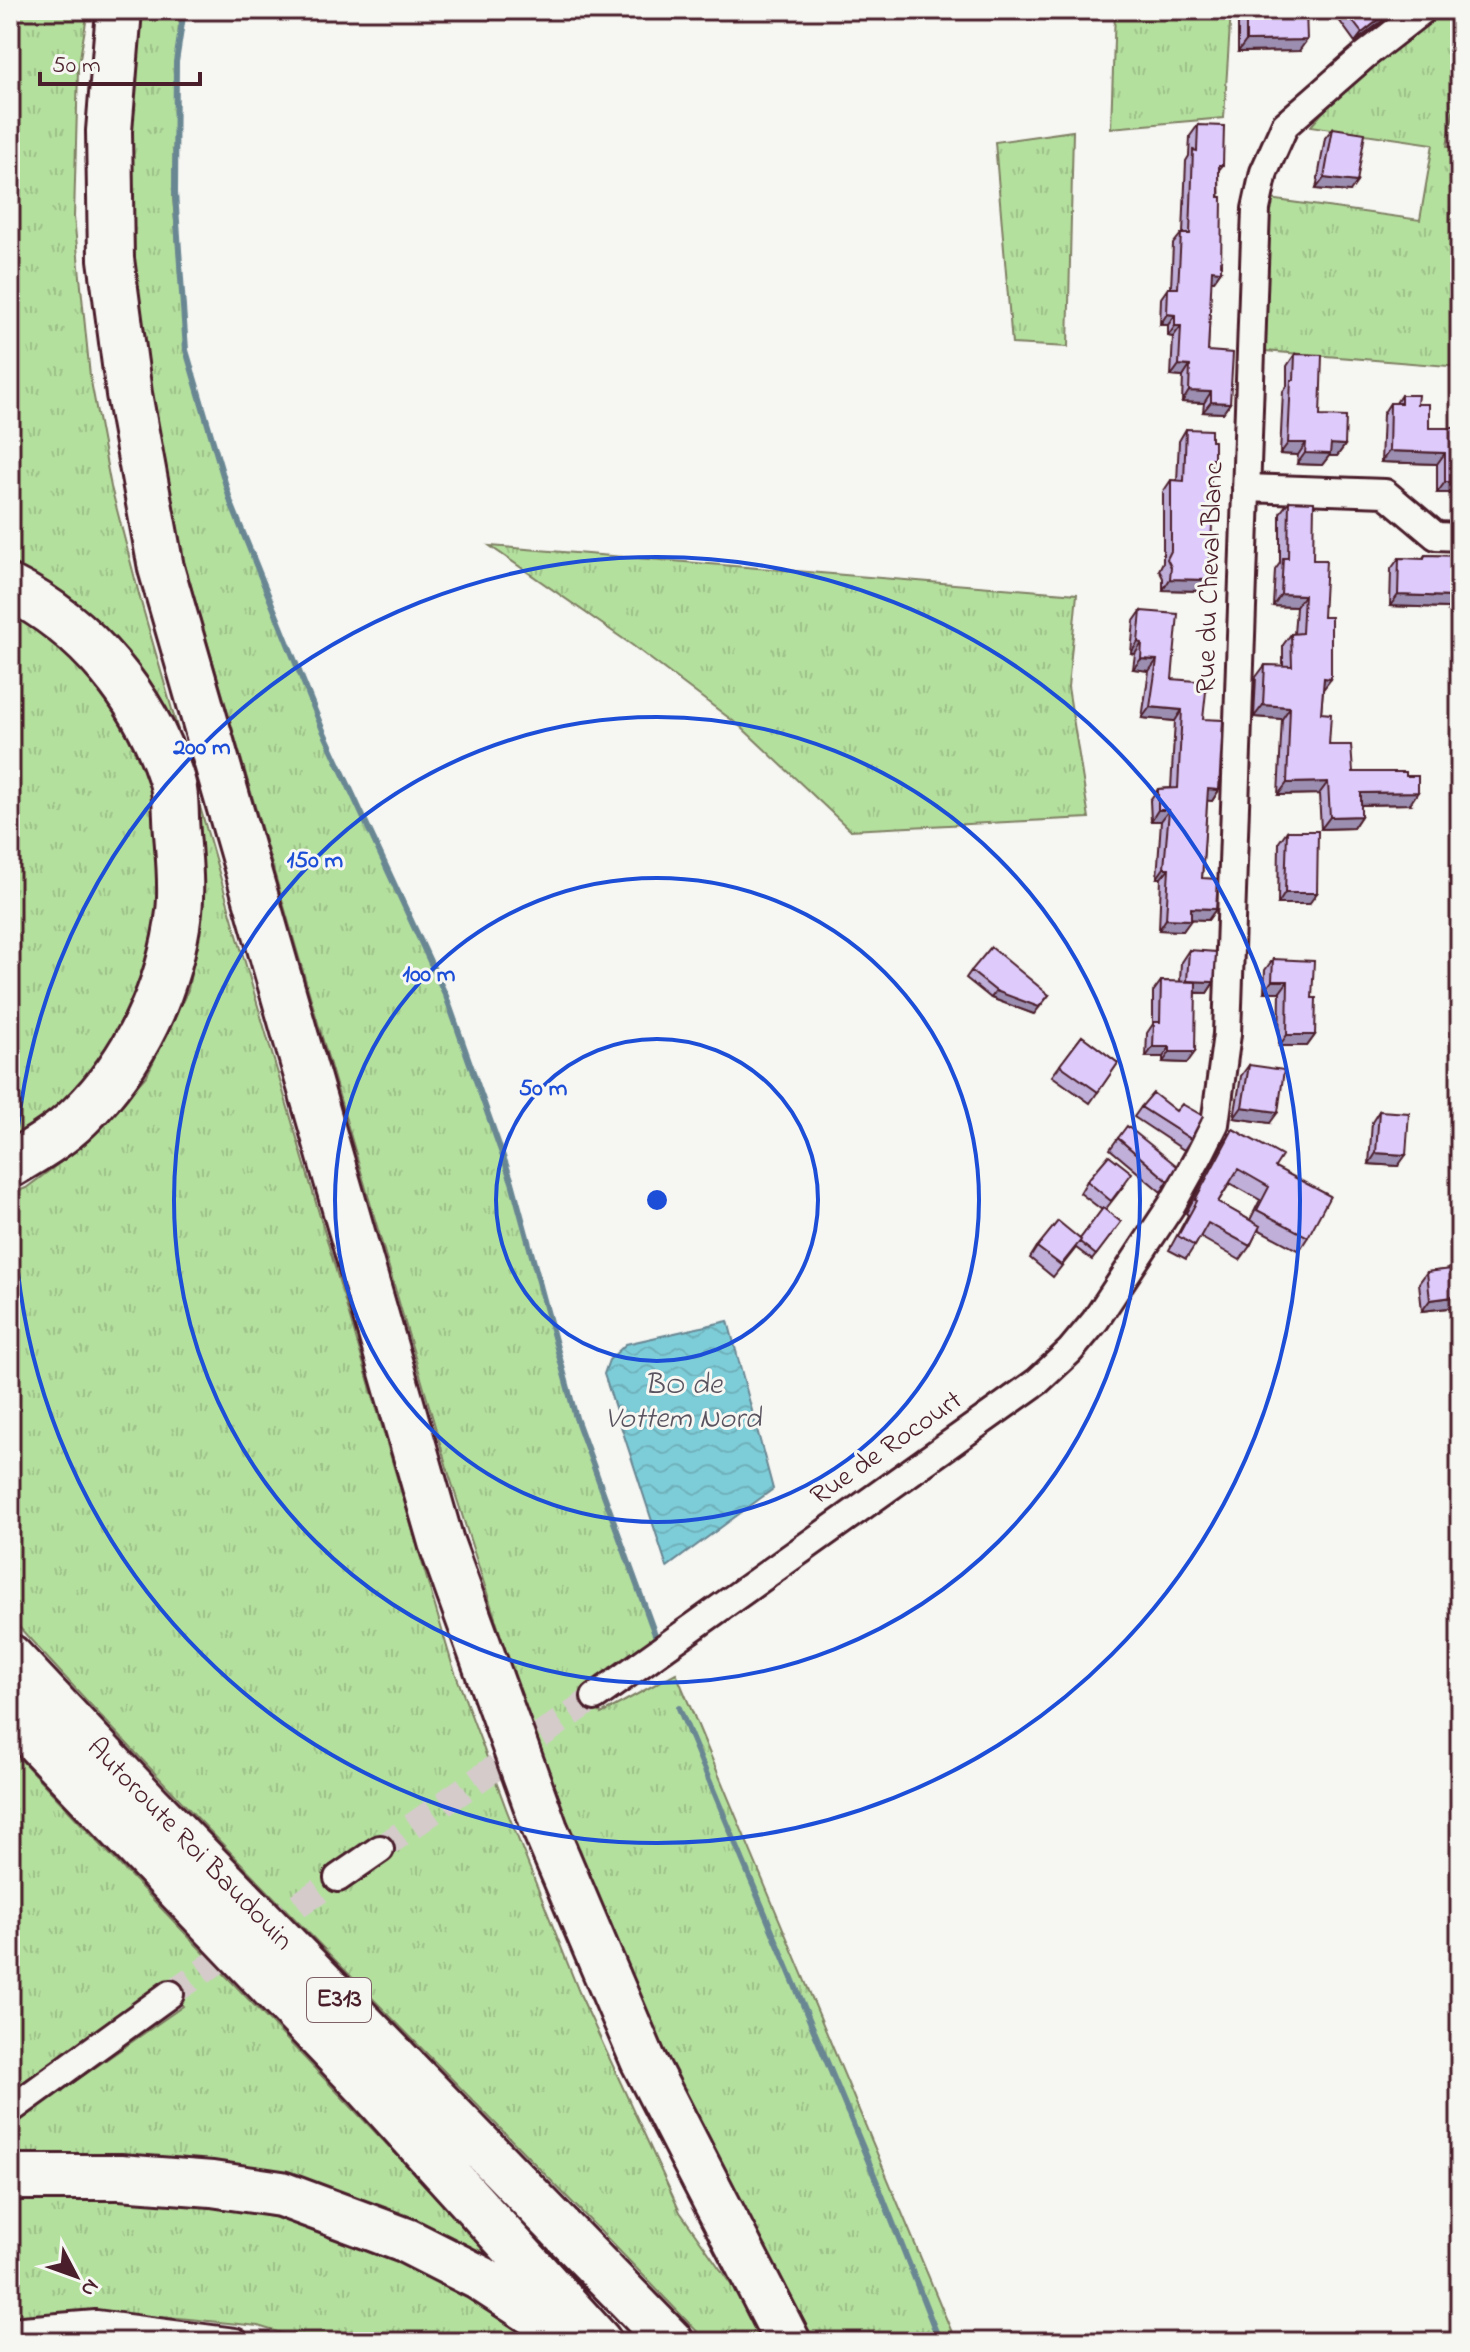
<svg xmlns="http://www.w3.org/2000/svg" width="1470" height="2352" viewBox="0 0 1470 2352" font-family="'Indie Flower',sans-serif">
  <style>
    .grass { fill: url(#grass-tufts); stroke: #7f8064; stroke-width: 2 }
    .water { fill: url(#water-waves); stroke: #698793; stroke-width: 2 }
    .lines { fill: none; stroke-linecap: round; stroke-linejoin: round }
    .stream { stroke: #698793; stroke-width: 6 }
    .minor-tunnel { stroke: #d4cbca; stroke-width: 26; stroke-dasharray: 26 13; stroke-linecap: butt }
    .minor-casing { stroke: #4a1f2b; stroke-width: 32 }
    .motorway-casing { stroke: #4a1f2b; stroke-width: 50 }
    .minor { stroke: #f6f6f2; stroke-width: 26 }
    .motorway { stroke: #f6f6f2; stroke-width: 44 }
    .wall { fill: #bfafd9; stroke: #4a1f2b; stroke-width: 2; fill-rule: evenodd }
    .shaded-wall { fill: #9b8eb0; stroke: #4a1f2b; stroke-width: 2 }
    .building { fill: #decbfc; stroke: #4a1f2b; stroke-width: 2 }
    .ring { fill: none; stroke: #1d4ed8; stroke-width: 4 }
    .labels { text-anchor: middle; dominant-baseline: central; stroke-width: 6; stroke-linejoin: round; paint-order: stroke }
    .shield { fill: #f6f6f2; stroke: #7e6067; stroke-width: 2 }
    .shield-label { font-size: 26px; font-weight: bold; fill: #4a1f2b }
    .street-label { font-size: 28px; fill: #4a1f2b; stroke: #f6f6f2 }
    .water-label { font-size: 30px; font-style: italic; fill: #59535f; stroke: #f6f6f2 }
    .centre { fill: #1d4ed8; stroke: #f6f6f2; stroke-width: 4 }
    .ring-label { font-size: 24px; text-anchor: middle; font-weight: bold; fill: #1d4ed8; stroke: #f6f6f2; stroke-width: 6; stroke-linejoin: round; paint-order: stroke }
  </style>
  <defs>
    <pattern id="grass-tufts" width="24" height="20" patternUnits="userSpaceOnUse" patternTransform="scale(2)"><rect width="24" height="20" fill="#b4e09e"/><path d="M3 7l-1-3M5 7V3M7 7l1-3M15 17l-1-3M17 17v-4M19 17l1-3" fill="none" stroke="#9cc088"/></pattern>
    <pattern id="water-waves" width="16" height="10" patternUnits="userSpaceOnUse" patternTransform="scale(2)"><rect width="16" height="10" fill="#7dcdd8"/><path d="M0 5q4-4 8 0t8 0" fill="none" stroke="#6eb0ba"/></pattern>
  </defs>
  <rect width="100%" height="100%" fill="#f6f6f2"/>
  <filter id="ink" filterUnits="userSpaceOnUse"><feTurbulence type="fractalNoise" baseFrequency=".0125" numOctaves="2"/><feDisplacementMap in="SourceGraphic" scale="16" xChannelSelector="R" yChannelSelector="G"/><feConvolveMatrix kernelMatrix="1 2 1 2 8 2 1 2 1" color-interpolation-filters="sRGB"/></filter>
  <g filter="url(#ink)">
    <!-- grass -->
    <path class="grass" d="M 11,10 L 88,10 L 78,70 L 74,217 L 90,376 L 111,487 L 141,602 L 237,935 L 452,1664 L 507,1811 L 579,1992 L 680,2212 L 756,2320 L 768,2342 L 707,2342 C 476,2099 235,1866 10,1617 L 10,1194 L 26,1188 L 85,1144 L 147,1075 L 188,990 L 203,906 L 196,808 L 10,567 Z
      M 136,10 L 182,10 L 175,62 L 173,198 L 186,350 L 231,503 L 322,728 L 446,996 L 512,1182 L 576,1419 L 657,1640 L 589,1685 L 601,1714 L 676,1673 L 956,2342 L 814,2342 L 750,2224 L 652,2031 L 579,1854 L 513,1674 L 448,1471 L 178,541 C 152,411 122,277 125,144 C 126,99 132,54 136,10 Z
      M 1115,10 L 1231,10 L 1224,118 L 1111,128 Z
      M 1442,10 L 1460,10 L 1460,75 L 1447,146 L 1460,148 L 1460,367 L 1265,351 L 1269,199 L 1420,220 L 1433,144 L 1311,126 C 1349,80 1395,46 1442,10 Z
      M 1073,131 L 1068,347 L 1012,344 L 995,142 Z
      M 490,546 L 1077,594 L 1068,687 L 1089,818 L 850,830 L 741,727 L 632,645 Z
      M 10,605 L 96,676 L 149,758 L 170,853 L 138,1027 L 10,1157 Z
      M 10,1748 C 181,1933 360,2110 528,2298 L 398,2228 L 10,2160 L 10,2127 L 183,2006 L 165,1985 L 10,2097 Z
      M 107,2195 L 227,2206 L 336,2232 L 460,2286 L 543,2342 L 310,2342 L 258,2326 L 179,2318 L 87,2313 L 10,2321 L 10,2196 Z"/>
    <!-- water -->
    <path class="water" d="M 728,1321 L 773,1489 L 667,1567 L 604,1374 L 609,1360 L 626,1344 Z"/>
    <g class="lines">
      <!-- stream -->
      <path class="stream" d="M 184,10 L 176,62 L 175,193 L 186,350 L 231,503 L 322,728 L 446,996 L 512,1182 L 576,1418 L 657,1640
        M 679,1708 L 868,2160 L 940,2342"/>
      <!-- minor-tunnel -->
      <path class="minor-tunnel" d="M 380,1849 L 595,1697
        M 170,1994 L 338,1878"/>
      <defs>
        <path id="minor" d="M 1246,488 L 1385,493 L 1436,536 L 1460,537
          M 595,1697 L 1038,1381 L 1070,1351 L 1095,1321 L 1171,1206 L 1199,1156 L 1215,1124 L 1227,1034 L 1256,209 L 1264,172 L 1285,125 L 1364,56 L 1423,10
          M 338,1878 L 380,1849
          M 10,2110 L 170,1994
          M 10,2331 L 96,2324 L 235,2342"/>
        <path id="motorway" d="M 119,10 L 109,131 L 111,259 L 129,394 L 161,568 L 441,1542 L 545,1829 L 643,2060 L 788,2342
          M 10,588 C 86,626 145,697 171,778 C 177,794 175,815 177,833 C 179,858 182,887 179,912 C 170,988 135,1062 80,1116 C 60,1136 34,1151 10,1165
          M 10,1657 L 147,1803 L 671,2342
          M 10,1713 L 366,2085 L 599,2342
          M 10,2177 L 120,2177 L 212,2184 L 281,2194 L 407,2241 L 480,2278 L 578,2342"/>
      </defs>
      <!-- minor casing -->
      <use href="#minor" class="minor-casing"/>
      <!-- motorway casing -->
      <use href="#motorway" class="motorway-casing"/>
      <!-- minor -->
      <use href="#minor" class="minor"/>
      <!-- motorway -->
      <use href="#motorway" class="motorway"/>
    </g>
    <!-- wall -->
    <path class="wall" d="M 1346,10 L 1396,10 L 1355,42 L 1339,20 Z
      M 1246,11 L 1299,51 L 1238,52 L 1238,22 Z
      M 1198,125 L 1223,165 L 1219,170 L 1221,271 L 1214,281 L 1211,281 L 1208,351 L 1230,403 L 1223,413 L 1203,412 L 1204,403 L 1182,402 L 1183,377 L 1171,376 L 1173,337 L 1168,336 L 1168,325 L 1160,325 L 1161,298 L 1168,288 L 1171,288 L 1173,244 L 1181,234 L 1183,234 L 1186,161 L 1189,156 L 1190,136 Z
      M 1333,128 L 1350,192 L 1316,189 L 1325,138 Z
      M 1295,354 L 1320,416 L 1345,445 L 1337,456 L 1329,456 L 1322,465 L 1297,464 L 1298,455 L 1280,454 L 1283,391 L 1287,386 L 1287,366 Z
      M 1401,395 L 1417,404 L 1429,428 L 1460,428 L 1460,499 L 1450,499 L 1450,493 L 1437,493 L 1437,464 L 1381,462 L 1383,414 L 1390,403 L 1396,403 Z
      M 1186,429 L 1211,441 L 1214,459 L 1211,463 L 1209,580 L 1201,591 L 1163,590 L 1163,578 L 1159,570 L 1163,562 L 1163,492 L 1171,480 L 1177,481 L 1179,441 Z
      M 1289,501 L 1313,560 L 1323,617 L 1323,690 L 1321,713 L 1329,745 L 1353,772 L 1410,804 L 1361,805 L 1361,816 L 1353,828 L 1321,829 L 1319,794 L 1278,795 L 1282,719 L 1254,717 L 1256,677 L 1265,665 L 1283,666 L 1283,645 L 1291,634 L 1294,634 L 1296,607 L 1273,606 L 1275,570 L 1280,563 L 1280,513 Z
      M 1425,555 L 1460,556 L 1460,612 L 1448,611 L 1448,608 L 1390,606 L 1391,569 L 1399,558 L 1422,559 Z
      M 1141,611 L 1172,679 L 1203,719 L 1219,790 L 1212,801 L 1207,800 L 1202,878 L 1216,909 L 1208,920 L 1191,919 L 1183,931 L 1159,930 L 1161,878 L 1157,878 L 1161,821 L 1151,821 L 1150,800 L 1158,789 L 1171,788 L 1175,721 L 1142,718 L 1149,671 L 1133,669 L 1135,654 L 1131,653 L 1134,621 Z
      M 1287,831 L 1309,904 L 1278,904 L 1279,842 Z
      M 1189,950 L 1214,982 L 1207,993 L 1196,993 L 1187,1063 L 1163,1062 L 1163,1057 L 1146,1057 L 1147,1033 L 1153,1024 L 1153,992 L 1161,981 L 1180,982 L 1181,962 Z
      M 1273,959 L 1312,998 L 1315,1035 L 1307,1046 L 1279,1046 L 1280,992 L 1264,992 L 1265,970 Z
      M 971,971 L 1034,1014 L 991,998 L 966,978 Z
      M 1082,1036 L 1118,1063 L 1090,1103 L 1052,1076 Z
      M 1249,1065 L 1270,1123 L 1234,1118 L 1241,1076 Z
      M 1141,1107 L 1191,1139 L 1184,1150 L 1134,1117 Z
      M 1379,1111 L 1398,1166 L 1369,1164 L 1372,1122 Z
      M 1233,1129 L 1275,1167 L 1308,1237 L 1299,1251 L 1258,1229 L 1250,1246 L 1240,1260 L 1200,1237 L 1186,1259 L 1169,1250 L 1188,1215 L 1186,1213 L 1224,1142 ZM 1230,1183 L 1260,1200 L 1250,1220 L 1218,1202 Z
      M 1118,1138 L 1168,1181 L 1161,1192 L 1110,1149 Z
      M 1087,1181 L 1125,1184 L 1105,1210 L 1121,1222 L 1092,1260 L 1076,1248 L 1053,1277 L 1030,1258 L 1037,1247 L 1080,1239 L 1102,1210 L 1080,1193 Z
      M 1460,1268 L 1460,1302 L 1456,1307 L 1422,1311 L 1419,1283 L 1427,1272 Z"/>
    <!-- shaded-wall -->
    <path class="shaded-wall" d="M 1391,10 L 1396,10 L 1355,42 L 1362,33 Z
      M 1307,40 L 1299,51 L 1238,52 L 1246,41 Z
      M 1324,178 L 1357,182 L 1350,192 L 1316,189 Z
      M 1212,270 L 1221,271 L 1214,281 L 1204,281 Z
      M 1167,314 L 1175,315 L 1168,325 L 1160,325 Z
      M 1175,326 L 1181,326 L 1173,337 L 1168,336 Z
      M 1179,365 L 1190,366 L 1183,377 L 1171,376 Z
      M 1189,391 L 1211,392 L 1204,403 L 1182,402 Z
      M 1211,402 L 1230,403 L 1223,413 L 1203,412 Z
      M 1288,443 L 1306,443 L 1298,455 L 1280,454 Z
      M 1331,444 L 1345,445 L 1337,456 L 1329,456 L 1322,465 L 1297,464 L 1305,453 Z
      M 1389,451 L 1445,453 L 1437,464 L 1381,462 Z
      M 1445,482 L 1458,482 L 1450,493 L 1437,493 Z
      M 1458,488 L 1460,488 L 1460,499 L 1450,499 Z
      M 1170,579 L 1209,580 L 1201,591 L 1163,590 Z
      M 1281,594 L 1304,595 L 1296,607 L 1273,606 Z
      M 1398,595 L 1455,597 L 1448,608 L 1390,606 Z
      M 1455,600 L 1460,600 L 1460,612 L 1448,611 Z
      M 1138,642 L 1142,643 L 1135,654 L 1131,653 Z
      M 1141,659 L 1157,660 L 1149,671 L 1133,669 Z
      M 1324,678 L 1331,679 L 1322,691 Z
      M 1263,705 L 1290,707 L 1282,719 L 1254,717 Z
      M 1150,707 L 1182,710 L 1175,721 L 1142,718 Z
      M 1328,782 L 1319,794 L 1278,795 L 1287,783 Z
      M 1208,789 L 1219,790 L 1212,801 L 1200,800 Z
      M 1418,792 L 1410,804 L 1352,805 L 1361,793 Z
      M 1158,810 L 1169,810 L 1161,821 L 1151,821 Z
      M 1361,816 L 1353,828 L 1321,829 L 1330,817 Z
      M 1164,868 L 1169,868 L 1161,878 L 1157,878 Z
      M 1285,893 L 1317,893 L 1309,904 L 1278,904 Z
      M 1191,908 L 1216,909 L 1208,920 L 1184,919 Z
      M 1166,919 L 1191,920 L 1183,931 L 1159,930 Z
      M 1187,981 L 1214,982 L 1207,993 L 1179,992 Z
      M 1272,981 L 1288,981 L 1280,992 L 1264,992 Z
      M 996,991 L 1049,995 L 1034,1014 L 991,998 Z
      M 1287,1035 L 1315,1035 L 1307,1046 L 1279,1046 Z
      M 1153,1047 L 1170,1047 L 1163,1057 L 1146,1057 Z
      M 1170,1052 L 1195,1052 L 1187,1063 L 1163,1062 Z
      M 1242,1107 L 1278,1112 L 1270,1123 L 1234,1118 Z
      M 1376,1153 L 1406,1155 L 1398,1166 L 1369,1164 Z
      M 1460,1296 L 1460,1302 L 1456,1307 L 1422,1311 L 1430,1300 Z"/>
    <!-- building -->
    <path class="building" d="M 1306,10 L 1307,40 L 1246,41 L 1246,11 Z
      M 1346,10 L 1391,10 L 1362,33 L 1345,11 Z
      M 1198,125 L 1224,126 L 1223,165 L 1219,165 L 1219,197 L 1222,197 L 1221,271 L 1212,270 L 1208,351 L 1233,353 L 1230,403 L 1211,402 L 1211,392 L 1189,391 L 1190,366 L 1179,365 L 1181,326 L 1175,326 L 1175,315 L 1167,314 L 1168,288 L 1178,288 L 1181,234 L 1190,234 L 1193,150 L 1197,151 Z
      M 1333,128 L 1365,133 L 1357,182 L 1324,178 Z
      M 1295,354 L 1322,355 L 1320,416 L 1346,417 L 1345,445 L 1331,444 L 1330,454 L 1305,453 L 1306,443 L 1288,443 L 1291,380 L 1294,380 Z
      M 1401,395 L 1418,395 L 1417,404 L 1429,404 L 1429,428 L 1460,428 L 1460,488 L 1458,488 L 1458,482 L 1445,482 L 1445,453 L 1389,451 L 1390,403 L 1401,403 Z
      M 1186,429 L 1211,430 L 1211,441 L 1214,441 L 1214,459 L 1211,459 L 1210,507 L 1213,507 L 1209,580 L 1170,579 L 1171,567 L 1167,559 L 1171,551 L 1171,480 L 1184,481 Z
      M 1289,501 L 1314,502 L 1313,560 L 1326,560 L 1323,617 L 1331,617 L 1331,679 L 1324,678 L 1321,713 L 1331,714 L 1329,745 L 1351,745 L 1353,772 L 1406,772 L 1406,776 L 1418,776 L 1418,792 L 1361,793 L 1361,816 L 1330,817 L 1328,782 L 1287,783 L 1290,707 L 1263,705 L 1265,665 L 1292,666 L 1291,634 L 1302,633 L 1304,595 L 1281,594 L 1283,558 L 1288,558 Z
      M 1425,555 L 1460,556 L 1460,600 L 1455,600 L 1455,597 L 1398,595 L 1399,558 L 1424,559 Z
      M 1141,611 L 1178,614 L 1172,679 L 1207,682 L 1203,719 L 1223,720 L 1219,790 L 1208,789 L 1202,878 L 1218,879 L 1216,909 L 1191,908 L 1191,920 L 1166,919 L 1169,868 L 1164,868 L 1169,810 L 1158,810 L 1158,789 L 1178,788 L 1182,710 L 1150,707 L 1157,660 L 1141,659 L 1142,643 L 1138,642 Z
      M 1287,831 L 1318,831 L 1317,893 L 1285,893 Z
      M 991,947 L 1049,995 L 1039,1007 L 996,991 L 971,971 Z
      M 1189,950 L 1216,952 L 1214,982 L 1187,981 Z
      M 1273,959 L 1314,961 L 1312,998 L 1316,998 L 1315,1035 L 1287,1035 L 1288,981 L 1272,981 Z
      M 1161,981 L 1196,982 L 1195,1052 L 1170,1052 L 1170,1047 L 1153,1047 L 1154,1022 L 1160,1022 Z
      M 1082,1036 L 1118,1063 L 1098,1092 L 1060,1065 Z
      M 1249,1065 L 1284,1070 L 1278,1112 L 1242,1107 Z
      M 1153,1093 L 1176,1111 L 1182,1104 L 1203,1116 L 1191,1139 L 1141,1107 Z
      M 1379,1111 L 1409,1113 L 1406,1155 L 1376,1153 Z
      M 1127,1126 L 1177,1166 L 1168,1181 L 1118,1138 Z
      M 1233,1129 L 1282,1156 L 1275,1167 L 1330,1196 L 1308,1237 L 1257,1210 L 1269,1187 L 1238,1169 L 1218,1202 L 1260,1226 L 1250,1246 L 1208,1223 L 1195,1246 L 1178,1236 L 1197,1201 L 1195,1200 Z
      M 1109,1155 L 1132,1173 L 1111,1201 L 1087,1181 Z
      M 1103,1208 L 1121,1222 L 1096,1255 L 1080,1242 L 1081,1240 L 1080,1239 Z
      M 1058,1221 L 1081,1240 L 1061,1265 L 1037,1247 Z
      M 1460,1268 L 1460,1296 L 1430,1300 L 1427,1272 Z"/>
  </g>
  <!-- distance rings -->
  <g class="ring">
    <circle cx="657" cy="1200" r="161"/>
    <circle cx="657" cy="1200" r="322"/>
    <circle cx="657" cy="1200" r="483"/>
    <circle cx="657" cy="1200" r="643"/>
  </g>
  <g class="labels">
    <!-- shield labels -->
    <rect class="shield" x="307" y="1978" width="64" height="44" rx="6"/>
    <g class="shield-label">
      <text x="339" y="2000">E313</text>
    </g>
    <!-- street labels -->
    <g class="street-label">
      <text transform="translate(1211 578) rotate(-88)">Rue du Cheval Blanc</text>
      <text transform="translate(887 1449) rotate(-35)">Rue de Rocourt</text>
      <text transform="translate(189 1845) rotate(46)">Autoroute Roi Baudouin</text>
    </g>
    <!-- water labels -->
    <g class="water-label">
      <text x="683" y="1386">BO de<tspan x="683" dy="34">Vottem Nord</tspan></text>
    </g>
  </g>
  <circle cx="657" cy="1200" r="12" class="centre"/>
  <g class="ring-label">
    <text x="202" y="754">200 m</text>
    <text x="315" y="867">150 m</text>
    <text x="429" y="981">100 m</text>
    <text x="543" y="1095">50 m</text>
  </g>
  <!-- margin -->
  <rect width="1470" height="2352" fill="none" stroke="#f6f6f2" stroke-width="40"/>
  <rect x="20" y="20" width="1430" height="2312" fill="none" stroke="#4a1f2b" stroke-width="3" filter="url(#ink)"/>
  <!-- north arrow -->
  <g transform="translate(76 2276) rotate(131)" stroke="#f6f6f2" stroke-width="6" paint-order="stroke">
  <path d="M0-6L14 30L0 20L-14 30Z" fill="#4a1f2b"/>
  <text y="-12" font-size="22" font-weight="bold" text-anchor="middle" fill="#4a1f2b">N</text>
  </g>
  <!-- scale -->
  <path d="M40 72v12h160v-12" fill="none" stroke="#4a1f2b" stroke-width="4"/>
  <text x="52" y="72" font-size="24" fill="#4a1f2b" stroke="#f6f6f2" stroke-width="6" paint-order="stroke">50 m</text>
</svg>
